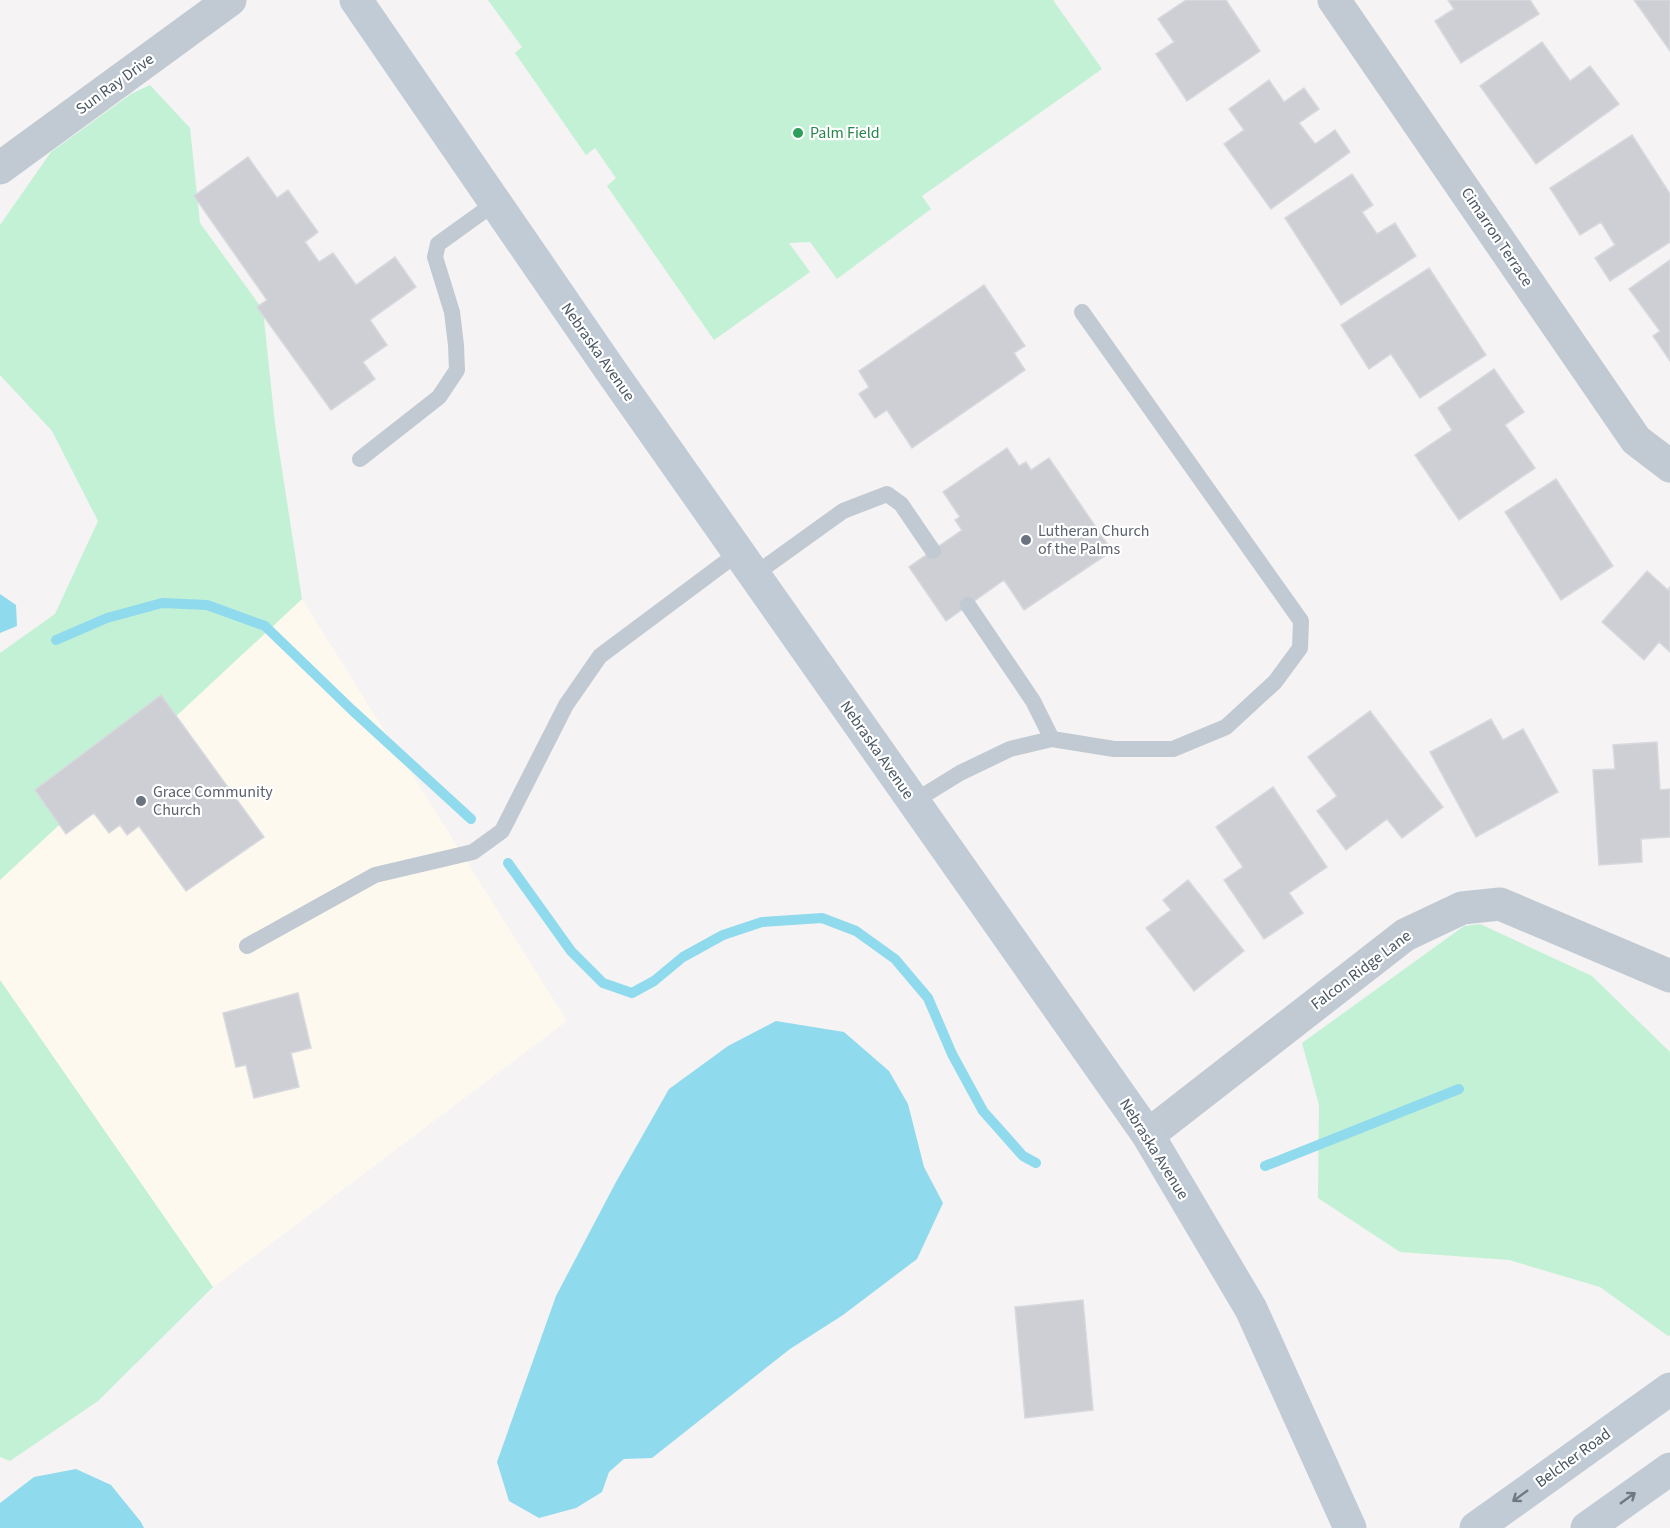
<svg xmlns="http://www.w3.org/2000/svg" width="1670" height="1528" viewBox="0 0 1670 1528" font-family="'Source Sans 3',sans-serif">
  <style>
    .commercial { fill: #fdf9ef }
    .green { fill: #c3f1d5 }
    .water { fill: #90daee }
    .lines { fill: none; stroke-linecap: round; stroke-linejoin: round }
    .stream { stroke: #90daee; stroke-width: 10 }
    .building { fill: #cdcfd5; stroke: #d7d9de; stroke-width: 1.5 }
    .service { stroke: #c1cad2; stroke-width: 16 }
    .minor { stroke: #c1cad2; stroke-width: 33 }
    .secondary { stroke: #c1cbd6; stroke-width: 33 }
    .oneway { stroke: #6e7984 }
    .leisure-dot { fill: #2e9e5b; stroke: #fff; stroke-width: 2 }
    .worship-dot { fill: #6b7280; stroke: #fff; stroke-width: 2 }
    .labels { text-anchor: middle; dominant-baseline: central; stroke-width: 4.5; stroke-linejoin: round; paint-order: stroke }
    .street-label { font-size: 16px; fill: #4a5661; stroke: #fff }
    .leisure-label { font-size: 16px; fill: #27864d; stroke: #fff; text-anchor: start }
    .worship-label { font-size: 16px; fill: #5b616d; stroke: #fff; text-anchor: start }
  </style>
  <rect width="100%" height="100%" fill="#f5f3f3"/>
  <!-- commercial -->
  <path class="commercial" d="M 302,599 L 567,1021 L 213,1287 L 0,980 L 0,880 Z"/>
  <!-- green -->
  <path class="green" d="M 488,0 L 1053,0 L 1102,69 L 922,196 L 931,209 L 837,279 L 810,242 L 789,243 L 810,272 L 714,340 L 607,186 L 616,178 L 595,148 L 586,155 L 515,53 L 522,47 Z
    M 150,85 L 190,128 L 200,223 L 263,310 L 275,424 L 302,599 L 0,880 L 0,653 L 55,614 L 98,521 L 52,431 L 0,375 L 0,225 L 51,152 L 131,94 Z
    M 1480,924 L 1592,976 L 1670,1052 L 1670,1335 L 1668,1336 L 1600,1287 L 1509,1260 L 1400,1252 L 1318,1198 L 1319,1105 L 1302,1043 L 1464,926 Z
    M 0,980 L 213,1287 L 98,1401 L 10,1461 L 0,1457 Z"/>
  <!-- water -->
  <path class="water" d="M 0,594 L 16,605 L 17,626 L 0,633 Z
    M 776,1021 L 844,1032 L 889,1071 L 908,1104 L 924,1167 L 943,1203 L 917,1259 L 843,1315 L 790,1349 L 652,1458 L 624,1459 L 609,1472 L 602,1492 L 576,1508 L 539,1518 L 509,1501 L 497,1462 L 556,1296 L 616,1182 L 669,1089 L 728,1046 Z
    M 76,1469 L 111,1485 L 141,1522 L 144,1528 L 0,1528 L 0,1503 L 34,1477 Z"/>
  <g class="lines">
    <!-- stream -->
    <path class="stream" d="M 56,640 L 107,618 L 162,603 L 207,605 L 265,626 L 352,710 L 471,819
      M 508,863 L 571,951 L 603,983 L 632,993 L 654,981 L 683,957 L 723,935 L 762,922 L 822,918 L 856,931 L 895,959 L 928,998 L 952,1054 L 983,1111 L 1023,1156 L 1036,1163
      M 1265,1166 L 1459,1089"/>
  </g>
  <!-- building -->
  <path class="building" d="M 1186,0 L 1226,0 L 1260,51 L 1187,101 L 1156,54 L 1174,42 L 1158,19 Z
    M 1448,0 L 1530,0 L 1539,14 L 1461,63 L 1435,21 L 1454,9 Z
    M 1634,0 L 1670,0 L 1670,51 Z
    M 1542,42 L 1570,81 L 1590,66 L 1619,104 L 1536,164 L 1480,86 Z
    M 1269,80 L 1284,102 L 1304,88 L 1319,109 L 1299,123 L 1315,144 L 1335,130 L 1350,152 L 1271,209 L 1224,144 L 1244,130 L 1229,109 Z
    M 1632,135 L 1670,194 L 1670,242 L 1610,281 L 1595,258 L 1615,245 L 1601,222 L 1580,235 L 1550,188 Z
    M 248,157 L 277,198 L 288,190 L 318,232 L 305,242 L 319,262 L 333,253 L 356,285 L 395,257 L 416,287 L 370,320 L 387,345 L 363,362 L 375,379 L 331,410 L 257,307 L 267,300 L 194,196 Z
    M 1352,174 L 1373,205 L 1362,212 L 1377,234 L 1395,223 L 1416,256 L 1341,305 L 1285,218 Z
    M 1670,260 L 1670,361 L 1653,336 L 1660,331 L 1629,289 Z
    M 1429,268 L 1486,355 L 1420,398 L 1391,354 L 1369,369 L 1341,325 Z
    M 984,285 L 1025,346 L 1014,353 L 1025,370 L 912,448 L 887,410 L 875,418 L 859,394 L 869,387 L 859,371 Z
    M 1494,369 L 1524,412 L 1505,425 L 1535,468 L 1459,520 L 1415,455 L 1452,430 L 1438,408 Z
    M 1007,448 L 1019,466 L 1026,462 L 1031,470 L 1049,458 L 1112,551 L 1024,610 L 1004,580 L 946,621 L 909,567 L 962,530 L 955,520 L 960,517 L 943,492 Z
    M 1556,479 L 1613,566 L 1561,600 L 1505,512 Z
    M 1647,571 L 1668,590 L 1670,587 L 1670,652 L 1659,642 L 1644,660 L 1602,622 Z
    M 161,695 L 264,837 L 186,891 L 139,826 L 127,835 L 120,825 L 109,833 L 94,813 L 66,834 L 35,790 Z
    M 1370,711 L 1443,807 L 1402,838 L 1387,819 L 1346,850 L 1317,811 L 1337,796 L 1308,757 Z
    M 1491,719 L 1503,740 L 1523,729 L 1558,792 L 1476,837 L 1430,752 Z
    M 1657,742 L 1660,790 L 1670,789 L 1670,837 L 1641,839 L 1642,862 L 1599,865 L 1593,770 L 1615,769 L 1613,745 Z
    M 1273,787 L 1327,867 L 1289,893 L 1303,913 L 1264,939 L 1224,880 L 1243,867 L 1216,827 Z
    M 1188,880 L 1244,951 L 1194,991 L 1146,928 L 1171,910 L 1163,900 Z
    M 298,993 L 311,1048 L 291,1053 L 299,1087 L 254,1098 L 246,1065 L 236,1067 L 223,1013 Z
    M 1083,1300 L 1093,1410 L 1025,1418 L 1015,1307 Z"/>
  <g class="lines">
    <!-- service -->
    <path class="service" d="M 360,459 L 439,397 L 457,370 L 456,345 L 452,312 L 435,257 L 438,244 L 495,203
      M 754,575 L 843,511 L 887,494 L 901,504 L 933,551
      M 968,605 L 1033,701 L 1052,739
      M 913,802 L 960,773 L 1010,749 L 1052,739 L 1114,749 L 1173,749 L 1226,727 L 1275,682 L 1300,648 L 1301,621 L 1082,312
      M 247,946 L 375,875 L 473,852 L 502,831 L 566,705 L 600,656 L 738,553"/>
    <!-- minor -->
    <path class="minor" d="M 1334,0 L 1636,440 L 1670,466
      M 0,168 L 230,0
      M 1148,1135 L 1405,935 L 1462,908 L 1500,904 L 1670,976"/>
    <!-- secondary -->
    <path class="secondary" d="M 356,0 L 611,371 L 1148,1135 L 1251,1309 L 1350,1528
      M 1476,1528 L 1670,1389
      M 1587,1528 L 1670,1469"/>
  </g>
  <!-- one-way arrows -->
  <defs><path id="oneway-shaft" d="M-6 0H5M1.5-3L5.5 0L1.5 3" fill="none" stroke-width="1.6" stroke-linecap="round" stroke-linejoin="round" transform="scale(1.5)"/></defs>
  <g class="oneway">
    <use href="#oneway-shaft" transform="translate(1520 1496) rotate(144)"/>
    <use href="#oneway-shaft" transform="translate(1628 1498) rotate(-36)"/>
  </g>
  <!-- markers -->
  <circle class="leisure-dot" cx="798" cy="133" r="6"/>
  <g class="worship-dot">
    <circle cx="1026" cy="540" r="6"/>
    <circle cx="141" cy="801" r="6"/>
  </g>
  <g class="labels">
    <!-- street labels -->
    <g class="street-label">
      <text transform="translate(115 84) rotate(-36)">Sun Ray Drive</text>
      <text transform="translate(1497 237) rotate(56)">Cimarron Terrace</text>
      <text transform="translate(598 352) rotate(55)">Nebraska Avenue</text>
      <text transform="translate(877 750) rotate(55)">Nebraska Avenue</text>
      <text transform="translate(1361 970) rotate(-37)">Falcon Ridge Lane</text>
      <text transform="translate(1154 1149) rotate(58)">Nebraska Avenue</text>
      <text transform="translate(1573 1458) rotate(-36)">Belcher Road</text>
    </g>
    <!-- leisure labels -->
    <g class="leisure-label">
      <text x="810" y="133">Palm Field</text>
    </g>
    <!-- worship labels -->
    <g class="worship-label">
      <text x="1038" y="531">Lutheran Church<tspan x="1038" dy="18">of the Palms</tspan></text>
      <text x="153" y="792">Grace Community<tspan x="153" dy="18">Church</tspan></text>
    </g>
  </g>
</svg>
